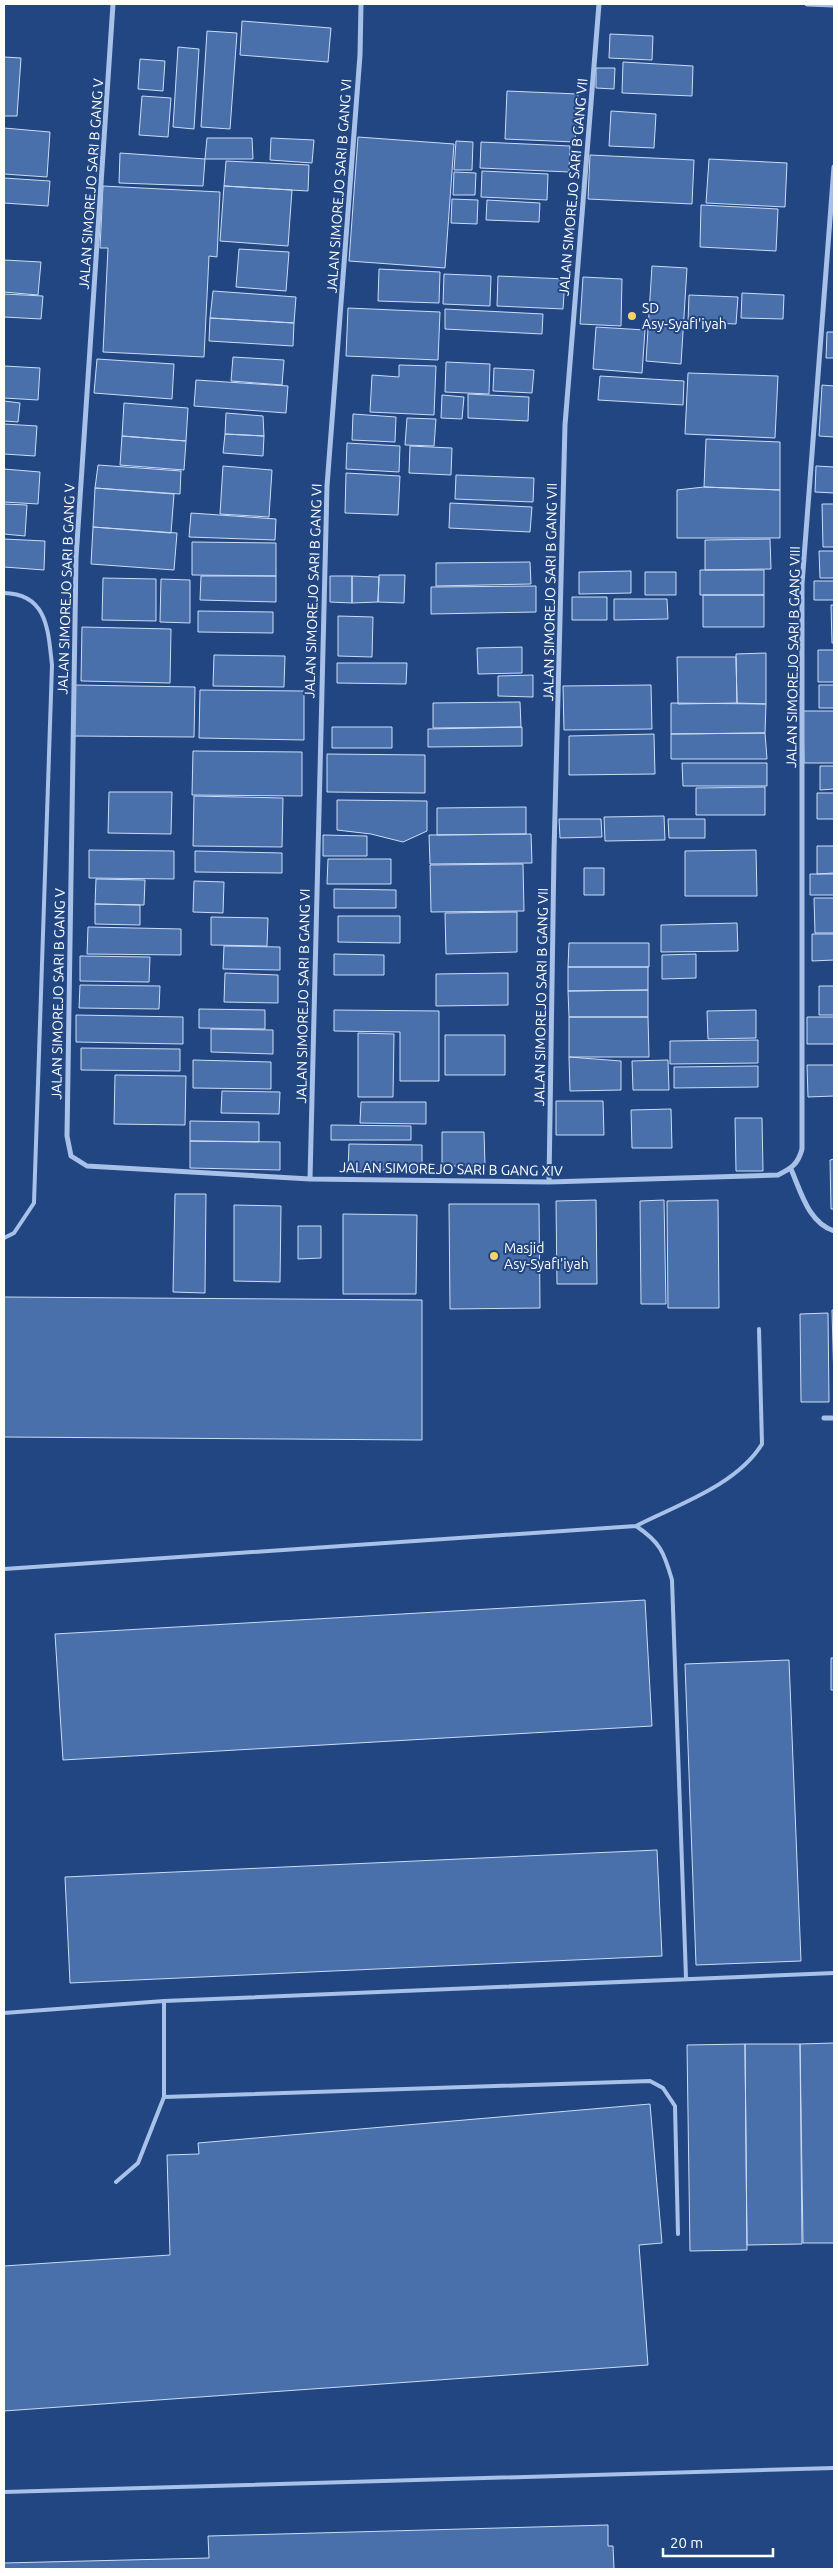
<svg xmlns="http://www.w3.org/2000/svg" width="838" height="2573" viewBox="0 0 838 2573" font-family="Ubuntu,sans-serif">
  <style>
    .building { fill: #4970ab; stroke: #cbdcf6 }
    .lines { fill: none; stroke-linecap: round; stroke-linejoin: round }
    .lane { stroke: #a7c1e8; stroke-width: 4 }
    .street { stroke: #a7c1e8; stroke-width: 5 }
    .poi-dot { fill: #f5d368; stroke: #214682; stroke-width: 2 }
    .labels { text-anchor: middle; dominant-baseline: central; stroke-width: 4; stroke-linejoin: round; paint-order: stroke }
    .street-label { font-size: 14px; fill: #fff; stroke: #214682 }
    .poi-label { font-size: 14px; fill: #fff; stroke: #214682; text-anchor: start }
  </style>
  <rect width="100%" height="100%" fill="#214682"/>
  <!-- building -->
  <path class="building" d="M 242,21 L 331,28 L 328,62 L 240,55 Z
    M 207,31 L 237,33 L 230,129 L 201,127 Z
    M 610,34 L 653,36 L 652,60 L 609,58 Z
    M 178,47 L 199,49 L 194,129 L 173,127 Z
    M 4,57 L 21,58 L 17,116 L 4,116 Z
    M 140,59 L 165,61 L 163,91 L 138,89 Z
    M 623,62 L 693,66 L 692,96 L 622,93 Z
    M 596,68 L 615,68 L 614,89 L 596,88 Z
    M 507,91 L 578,94 L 575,142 L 505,139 Z
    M 142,96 L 171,98 L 168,137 L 139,135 Z
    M 611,111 L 656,114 L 654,148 L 609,146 Z
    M 4,128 L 50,132 L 47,177 L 4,174 Z
    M 358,137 L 454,144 L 445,268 L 349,261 Z
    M 207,138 L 252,138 L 253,159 L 205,159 Z
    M 271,138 L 314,140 L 312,163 L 270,160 Z
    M 456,141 L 473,142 L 472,170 L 454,170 Z
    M 481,142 L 570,146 L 569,172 L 480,168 Z
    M 120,153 L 205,159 L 203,186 L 119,183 Z
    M 590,155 L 694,160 L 692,204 L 588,199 Z
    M 709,159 L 787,163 L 785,207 L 706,203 Z
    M 226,161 L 309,165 L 308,191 L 224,186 Z
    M 482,171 L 548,174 L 547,200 L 481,197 Z
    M 454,172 L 476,173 L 475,195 L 453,195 Z
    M 4,178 L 50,181 L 48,206 L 4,203 Z
    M 103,186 L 220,192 L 217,257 L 209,256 L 204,357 L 103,352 L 108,248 L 100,248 Z
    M 224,186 L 292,190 L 288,246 L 220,241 Z
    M 452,199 L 478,200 L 477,224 L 451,223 Z
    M 487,200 L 540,203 L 539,222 L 486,220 Z
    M 701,205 L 778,209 L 776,251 L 700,247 Z
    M 239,249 L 289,252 L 286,291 L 236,287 Z
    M 4,260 L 41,262 L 38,295 L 4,292 Z
    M 652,266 L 687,268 L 681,364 L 646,361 Z
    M 379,269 L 440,272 L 439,303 L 378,301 Z
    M 444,274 L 491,276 L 490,306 L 443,304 Z
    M 498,276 L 565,279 L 563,309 L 497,306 Z
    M 583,277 L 622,279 L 621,326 L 580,324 Z
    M 213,291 L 296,297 L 294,323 L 210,318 Z
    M 742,293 L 784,295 L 783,319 L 741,318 Z
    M 4,294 L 43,296 L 41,319 L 4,317 Z
    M 689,295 L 738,297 L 736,324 L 688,322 Z
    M 348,308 L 440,312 L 438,360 L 346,356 Z
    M 445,309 L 543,314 L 542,334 L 445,329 Z
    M 210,318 L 294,323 L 293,346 L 209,341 Z
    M 596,327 L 645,330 L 642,373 L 593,369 Z
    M 827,332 L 834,332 L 834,358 L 826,358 Z
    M 233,357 L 284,360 L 282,385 L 231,381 Z
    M 97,359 L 174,364 L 172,399 L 94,393 Z
    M 446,362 L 490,364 L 489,394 L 445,392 Z
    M 399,365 L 436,366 L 434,415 L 370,412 L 372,375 L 399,377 Z
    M 4,366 L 40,368 L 38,400 L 4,398 Z
    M 494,368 L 534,370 L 532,393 L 493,391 Z
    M 688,373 L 778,376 L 775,438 L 685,434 Z
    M 600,376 L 684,381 L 683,405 L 598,400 Z
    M 196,380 L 288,386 L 286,413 L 194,406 Z
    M 822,385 L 834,386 L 834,437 L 819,436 Z
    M 468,394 L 529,397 L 528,421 L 468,418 Z
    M 442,395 L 464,397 L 462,419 L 441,418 Z
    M 4,401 L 20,403 L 18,422 L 4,421 Z
    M 124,403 L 188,408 L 186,441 L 122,436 Z
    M 226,413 L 263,416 L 264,436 L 225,434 Z
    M 353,414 L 396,417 L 395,442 L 352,440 Z
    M 407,418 L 436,419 L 434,446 L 405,445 Z
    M 4,424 L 37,426 L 35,456 L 4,454 Z
    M 225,434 L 264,436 L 263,456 L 223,453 Z
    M 122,436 L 186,441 L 184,470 L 120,465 Z
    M 706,439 L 780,442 L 780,490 L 704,487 Z
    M 347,443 L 400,446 L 399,472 L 346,469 Z
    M 410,446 L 452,448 L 451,475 L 409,473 Z
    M 98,465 L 181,471 L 180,494 L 95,488 Z
    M 223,466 L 272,470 L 269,517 L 220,514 Z
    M 816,466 L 834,467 L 834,493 L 815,492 Z
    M 4,469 L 40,472 L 38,504 L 4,502 Z
    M 346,473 L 400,476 L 398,515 L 345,513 Z
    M 456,475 L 534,478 L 533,502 L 455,499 Z
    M 704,487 L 780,490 L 780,538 L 677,538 L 677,490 Z
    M 95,488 L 174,494 L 171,533 L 93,527 Z
    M 450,503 L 532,507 L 530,532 L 449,528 Z
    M 4,504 L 27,505 L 25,536 L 4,534 Z
    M 822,504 L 834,504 L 834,547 L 823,547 Z
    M 191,513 L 276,519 L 275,540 L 189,537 Z
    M 93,527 L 177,533 L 174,570 L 91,564 Z
    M 4,539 L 45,541 L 44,570 L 4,567 Z
    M 770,539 L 771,569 L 705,570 L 705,540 Z
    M 192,542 L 276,543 L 276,576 L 192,575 Z
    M 819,551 L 834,551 L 834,578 L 820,578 Z
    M 530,562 L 531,584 L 436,586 L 436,563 Z
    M 700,570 L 764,570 L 764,595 L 700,595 Z
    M 631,571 L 631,593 L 579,594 L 579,572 Z
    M 645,572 L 676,572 L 676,595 L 645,595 Z
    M 379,575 L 405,575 L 404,603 L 378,602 Z
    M 201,576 L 276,576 L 276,602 L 200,600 Z
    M 330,576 L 352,576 L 352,603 L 330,602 Z
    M 352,576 L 379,577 L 378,602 L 352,603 Z
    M 103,578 L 156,579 L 156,621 L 102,620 Z
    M 161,579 L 190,580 L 190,623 L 160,622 Z
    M 814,581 L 834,581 L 834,600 L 814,600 Z
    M 536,586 L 536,612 L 431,614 L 431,587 Z
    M 703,595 L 764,595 L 764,627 L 703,627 Z
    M 572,597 L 607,597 L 607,620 L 572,620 Z
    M 614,599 L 667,599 L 668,619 L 614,620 Z
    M 831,605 L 834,605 L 834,643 L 832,643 Z
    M 198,611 L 273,612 L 273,633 L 198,632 Z
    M 338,616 L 373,617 L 372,657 L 338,656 Z
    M 82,627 L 171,629 L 170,683 L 81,681 Z
    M 522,647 L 522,673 L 478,674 L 477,648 Z
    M 818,650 L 834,650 L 834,682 L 818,682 Z
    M 766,653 L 766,704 L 737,703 L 736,654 Z
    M 214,655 L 285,656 L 284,687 L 213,686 Z
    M 677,657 L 736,657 L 737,703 L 678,704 Z
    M 337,663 L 407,663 L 406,684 L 337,683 Z
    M 533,675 L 533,697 L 498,696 L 498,676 Z
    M 74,685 L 195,687 L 194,737 L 74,736 Z
    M 651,685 L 652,729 L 564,730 L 563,686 Z
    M 819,685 L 834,685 L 834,708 L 819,708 Z
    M 200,690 L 304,691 L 304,740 L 199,738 Z
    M 520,702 L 521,727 L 433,728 L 433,703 Z
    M 671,703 L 766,704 L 765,733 L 671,734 Z
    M 803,711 L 834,711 L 834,763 L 804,763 Z
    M 332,727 L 392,727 L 392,748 L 332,748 Z
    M 522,727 L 522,746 L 428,747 L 428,729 Z
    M 765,733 L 767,759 L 671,759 L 671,734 Z
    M 654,734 L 655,774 L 569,775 L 569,736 Z
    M 193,751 L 302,752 L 302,796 L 192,795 Z
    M 327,754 L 425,755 L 425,793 L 327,792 Z
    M 682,763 L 767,763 L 767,786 L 683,786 Z
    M 820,766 L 834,766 L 834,789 L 820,790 Z
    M 765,787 L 765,815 L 696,815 L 696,788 Z
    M 109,792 L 172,792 L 171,834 L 108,833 Z
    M 817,793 L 834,793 L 834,819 L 817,819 Z
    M 194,796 L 283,798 L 282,847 L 193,846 Z
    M 337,800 L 427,801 L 427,831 L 403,842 L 371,834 L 337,830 Z
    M 526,807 L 526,834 L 437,835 L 437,808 Z
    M 664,816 L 665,840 L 605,841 L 604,817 Z
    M 559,819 L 601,819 L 602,837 L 560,838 Z
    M 668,819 L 705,819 L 705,838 L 669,838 Z
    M 531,834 L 532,863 L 430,864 L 429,835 Z
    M 323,835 L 367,836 L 367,856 L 323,856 Z
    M 817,846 L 834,846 L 834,873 L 817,874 Z
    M 89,850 L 174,851 L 174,879 L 89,878 Z
    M 756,850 L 757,896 L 685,896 L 685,851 Z
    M 195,851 L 282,853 L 282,873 L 195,872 Z
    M 328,859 L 391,859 L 391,884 L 327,884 Z
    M 523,864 L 524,911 L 431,912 L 430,865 Z
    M 584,868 L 604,868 L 604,895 L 584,895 Z
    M 810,874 L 834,874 L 834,895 L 810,895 Z
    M 96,879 L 145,880 L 144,905 L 95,904 Z
    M 194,881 L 224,882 L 223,913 L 193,912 Z
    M 334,889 L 396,890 L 396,908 L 334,908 Z
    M 814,898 L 834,898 L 834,933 L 815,933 Z
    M 95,904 L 140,905 L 140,925 L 95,924 Z
    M 517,912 L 517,952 L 446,954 L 445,913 Z
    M 338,916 L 400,916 L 400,943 L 338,942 Z
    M 211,917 L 268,918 L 267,946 L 211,945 Z
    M 737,923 L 738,951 L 661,952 L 661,925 Z
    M 88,927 L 181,929 L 181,955 L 87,954 Z
    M 812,934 L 834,934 L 834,960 L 812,961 Z
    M 569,943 L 649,943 L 649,967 L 568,967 Z
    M 224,946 L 280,947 L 280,970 L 223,969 Z
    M 334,954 L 384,955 L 384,975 L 334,975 Z
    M 696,954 L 696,978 L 662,979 L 662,955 Z
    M 80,956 L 150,957 L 149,982 L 80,981 Z
    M 568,967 L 648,967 L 648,990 L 568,991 Z
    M 225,973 L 278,975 L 278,1003 L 224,1002 Z
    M 508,973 L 508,1005 L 436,1006 L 436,974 Z
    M 80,985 L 160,986 L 159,1009 L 79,1008 Z
    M 819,986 L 834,986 L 834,1015 L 819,1015 Z
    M 648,990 L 648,1017 L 569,1017 L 568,991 Z
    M 199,1009 L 265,1010 L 265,1029 L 199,1028 Z
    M 334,1010 L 439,1011 L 439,1081 L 400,1081 L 400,1032 L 334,1031 Z
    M 756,1010 L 756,1038 L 708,1039 L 707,1011 Z
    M 76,1015 L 183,1017 L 183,1044 L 76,1042 Z
    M 569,1017 L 648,1017 L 649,1057 L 569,1057 Z
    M 807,1017 L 834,1017 L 834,1044 L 807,1044 Z
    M 211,1029 L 273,1030 L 273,1054 L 211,1052 Z
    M 358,1033 L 394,1034 L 393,1097 L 358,1097 Z
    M 445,1035 L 505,1035 L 505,1075 L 445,1075 Z
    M 758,1040 L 758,1063 L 670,1064 L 670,1041 Z
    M 81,1048 L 180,1049 L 180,1071 L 81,1070 Z
    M 569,1057 L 621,1061 L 621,1090 L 570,1091 Z
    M 193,1060 L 271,1062 L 271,1089 L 193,1088 Z
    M 668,1060 L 669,1090 L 633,1090 L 632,1061 Z
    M 807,1065 L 834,1065 L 834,1096 L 808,1097 Z
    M 758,1066 L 758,1087 L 674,1088 L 674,1067 Z
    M 115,1075 L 186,1076 L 185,1125 L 114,1124 Z
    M 222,1091 L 280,1092 L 279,1114 L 221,1113 Z
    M 556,1101 L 603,1101 L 604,1135 L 556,1135 Z
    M 361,1102 L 426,1102 L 426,1124 L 360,1123 Z
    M 671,1109 L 672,1148 L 632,1148 L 631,1110 Z
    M 735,1118 L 762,1118 L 763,1171 L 736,1171 Z
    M 190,1121 L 259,1122 L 259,1142 L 190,1141 Z
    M 331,1125 L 411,1126 L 411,1140 L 331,1140 Z
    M 442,1132 L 484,1132 L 485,1166 L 442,1166 Z
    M 190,1141 L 280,1142 L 280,1170 L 190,1168 Z
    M 349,1144 L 422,1145 L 422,1170 L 348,1170 Z
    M 834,1159 L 834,1209 L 831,1209 L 830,1160 Z
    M 175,1194 L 206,1194 L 205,1293 L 173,1292 Z
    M 596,1200 L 597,1284 L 557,1284 L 556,1201 Z
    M 664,1200 L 666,1304 L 641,1304 L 640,1201 Z
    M 718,1200 L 719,1308 L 668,1308 L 667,1201 Z
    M 449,1204 L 539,1204 L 540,1308 L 450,1309 Z
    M 234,1205 L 281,1206 L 280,1282 L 234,1281 Z
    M 343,1214 L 417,1215 L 416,1294 L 343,1294 Z
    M 298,1226 L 321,1226 L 321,1258 L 298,1259 Z
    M 4,1297 L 422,1300 L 422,1440 L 4,1437 Z
    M 832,1310 L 834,1310 L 834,1383 Z
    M 828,1313 L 829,1402 L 801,1402 L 800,1314 Z
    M 645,1600 L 652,1726 L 63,1760 L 55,1634 Z
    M 831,1658 L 834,1658 L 834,1690 L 831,1690 Z
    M 789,1660 L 801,1961 L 696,1965 L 685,1664 Z
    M 657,1850 L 662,1956 L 70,1983 L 65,1877 Z
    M 834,2043 L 834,2243 L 803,2243 L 800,2044 Z
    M 745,2044 L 747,2250 L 690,2251 L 687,2045 Z
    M 745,2044 L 800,2044 L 802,2244 L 747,2245 Z
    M 650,2104 L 662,2243 L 639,2245 L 648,2365 L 4,2411 L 4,2266 L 170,2255 L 167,2155 L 199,2154 L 198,2143 Z
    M 608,2525 L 608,2546 L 613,2546 L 614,2569 L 4,2569 L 4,2563 L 209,2558 L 208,2536 Z"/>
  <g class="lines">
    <!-- lane -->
    <path class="lane" d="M 4,593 C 48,594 48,631 52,665 L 34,1203 L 14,1233 L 4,1238
      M 636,1526 C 677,1505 737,1485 762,1444 L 759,1329
      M 4,1569 L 636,1526 C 660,1542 664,1552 672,1580 L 686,1978
      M 164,2001 L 164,2097 L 650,2081 L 663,2088 L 675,2106 L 678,2234
      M 4,2013 L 164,2001 L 834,1973
      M 116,2182 L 138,2163 L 164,2097
      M 4,2492 L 834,2468"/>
    <!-- street -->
    <path class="street" d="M 113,4 L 76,558 L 67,1136 L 71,1156 L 87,1166 L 310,1179 L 549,1182 L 778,1175 C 792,1168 798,1164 802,1149 L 802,584 L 834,167
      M 807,4 L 834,5
      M 791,1169 C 801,1192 808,1222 834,1231
      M 310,1179 L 327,486 L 360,55 L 361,4
      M 549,1182 L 554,852 L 565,425 L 599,4
      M 824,1418 L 834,1418"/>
  </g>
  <!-- markers -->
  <g class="poi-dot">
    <circle cx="632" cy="316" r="5"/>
    <circle cx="494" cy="1256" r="5"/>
  </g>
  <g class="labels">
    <!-- street labels -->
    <g class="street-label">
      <text transform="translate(91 184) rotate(-86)">JALAN SIMOREJO SARI B GANG V</text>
      <text transform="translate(339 186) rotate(-86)">JALAN SIMOREJO SARI B GANG VI</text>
      <text transform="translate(573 187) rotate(-85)">JALAN SIMOREJO SARI B GANG VII</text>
      <text transform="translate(66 589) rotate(-88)">JALAN SIMOREJO SARI B GANG V</text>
      <text transform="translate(313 591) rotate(-88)">JALAN SIMOREJO SARI B GANG VI</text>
      <text transform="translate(550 592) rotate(-89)">JALAN SIMOREJO SARI B GANG VII</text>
      <text transform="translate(793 657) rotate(-89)">JALAN SIMOREJO SARI B GANG VIII</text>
      <text transform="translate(58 994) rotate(-89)">JALAN SIMOREJO SARI B GANG V</text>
      <text transform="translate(303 996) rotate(-89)">JALAN SIMOREJO SARI B GANG VI</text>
      <text transform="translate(541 997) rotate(-89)">JALAN SIMOREJO SARI B GANG VII</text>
      <text transform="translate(451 1169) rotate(1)">JALAN SIMOREJO SARI B GANG XIV</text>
    </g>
    <!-- poi labels -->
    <g class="poi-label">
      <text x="642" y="308">SD<tspan x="642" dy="16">Asy-Syafi'iyah</tspan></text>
      <text x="504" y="1248">Masjid<tspan x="504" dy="16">Asy-Syafi'iyah</tspan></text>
    </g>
  </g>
  <!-- border -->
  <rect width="838" height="2573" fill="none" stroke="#ffffff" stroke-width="10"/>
  <!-- scale -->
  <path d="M663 2548v8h110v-8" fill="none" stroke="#ffffff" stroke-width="2.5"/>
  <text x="670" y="2548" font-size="15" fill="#ffffff" stroke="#214682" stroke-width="4" paint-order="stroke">20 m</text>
</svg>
